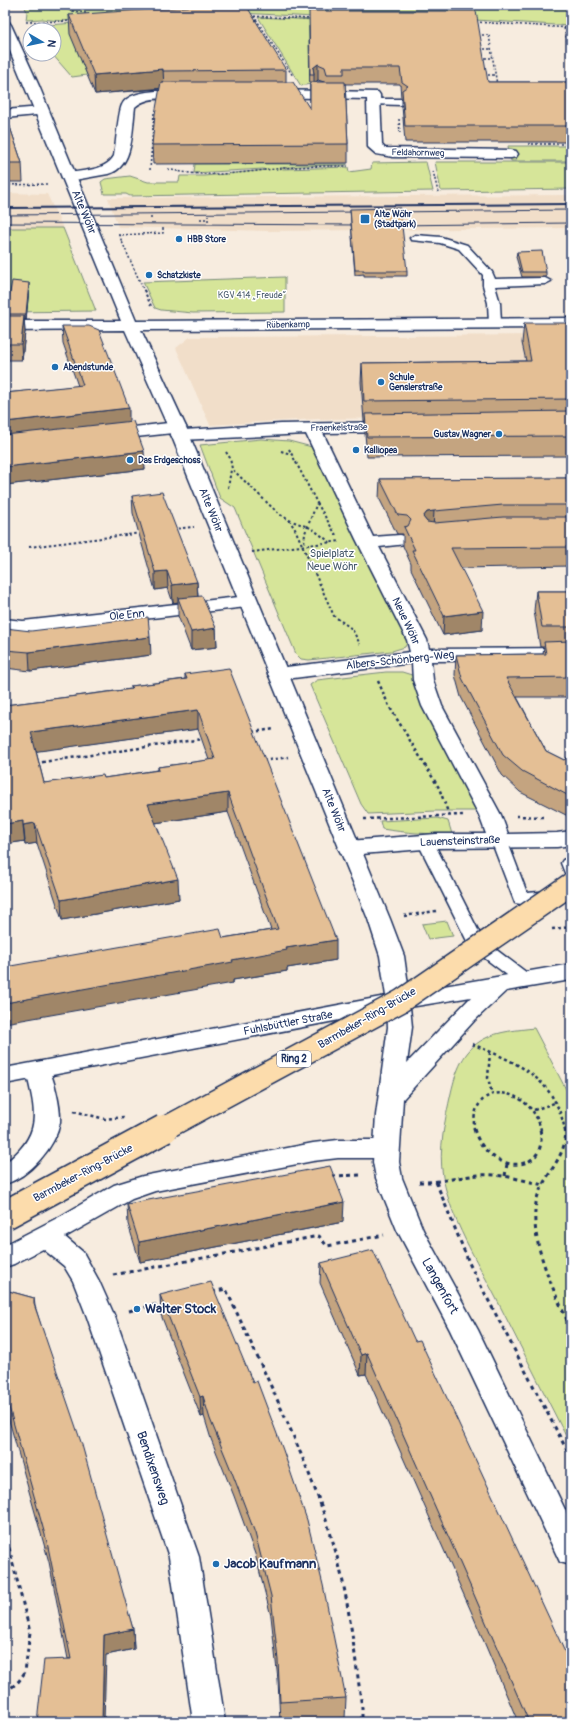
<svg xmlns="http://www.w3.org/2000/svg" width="576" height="1727" viewBox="0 0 576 1727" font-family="Pangolin,sans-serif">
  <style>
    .built { fill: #f1dec9 }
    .green { fill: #d6e599; stroke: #788a7c }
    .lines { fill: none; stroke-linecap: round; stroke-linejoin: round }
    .lane-casing { stroke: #1b2f5e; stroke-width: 3 }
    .street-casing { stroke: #1b2f5e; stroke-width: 3 }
    .secondary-casing { stroke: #1b2f5e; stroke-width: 3 }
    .path-far3 { stroke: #1b2f5e; stroke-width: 1.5; stroke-dasharray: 2 2; stroke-linecap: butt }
    .path-far2 { stroke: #1b2f5e; stroke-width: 2; stroke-dasharray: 2.5 2.5; stroke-linecap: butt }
    .path-far1 { stroke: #1b2f5e; stroke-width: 2.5; stroke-dasharray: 3 3; stroke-linecap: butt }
    .path { stroke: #1b2f5e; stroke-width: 3; stroke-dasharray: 4 4; stroke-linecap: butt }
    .lane { fill: #fff; fill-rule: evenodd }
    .street { fill: #fff; fill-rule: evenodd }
    .secondary { fill: #fff; fill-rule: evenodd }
    .tram { stroke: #1b2f5e; stroke-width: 1 }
    .rail { stroke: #1b2f5e; stroke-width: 2 }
    .primary-bridge-far1-casing { stroke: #1b2f5e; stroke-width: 25; stroke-linecap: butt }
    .primary-bridge-casing { stroke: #1b2f5e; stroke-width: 31; stroke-linecap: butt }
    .primary-bridge-far1 { stroke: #fcdcac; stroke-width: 22 }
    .primary-bridge { stroke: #fcdcac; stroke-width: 28 }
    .wall { fill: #c4a480; stroke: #1b2f5e; fill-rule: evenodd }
    .shaded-wall { fill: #a08668; stroke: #1b2f5e }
    .building { fill: #e4bf95; stroke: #1b2f5e; fill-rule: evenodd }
    .poi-dot { fill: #1f6fb2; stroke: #fff; stroke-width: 1.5 }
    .labels { text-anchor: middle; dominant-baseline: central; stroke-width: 3; stroke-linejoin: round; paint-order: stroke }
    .far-street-label { font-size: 9px; fill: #1b2f5e; stroke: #fff }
    .far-poi-label { font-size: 9px; font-weight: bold; fill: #1b2f5e; stroke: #fff; text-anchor: start }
    .far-park-label { font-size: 9px; fill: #4a5c6d; stroke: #fff }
    .shield { fill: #fff; stroke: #5f6d8e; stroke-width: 1 }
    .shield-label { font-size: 10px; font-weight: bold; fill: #1b2f5e }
    .street-label { font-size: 11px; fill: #1b2f5e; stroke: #fff }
    .park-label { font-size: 11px; fill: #4a5c6d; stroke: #fff }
    .near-street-label { font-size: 13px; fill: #1b2f5e; stroke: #fff }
    .near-poi-label { font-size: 13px; font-weight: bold; fill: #1b2f5e; stroke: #fff; text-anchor: start }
  </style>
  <rect width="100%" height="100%" fill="#f7ecdf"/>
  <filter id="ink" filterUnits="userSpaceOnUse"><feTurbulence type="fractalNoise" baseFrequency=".025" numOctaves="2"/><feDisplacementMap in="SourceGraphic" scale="8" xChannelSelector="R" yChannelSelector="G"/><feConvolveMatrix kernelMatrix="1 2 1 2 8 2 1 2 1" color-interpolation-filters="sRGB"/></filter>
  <g filter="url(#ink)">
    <!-- built -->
    <path class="built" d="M 5,193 L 47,194 L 63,228 L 5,228 Z
      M 571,195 L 571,228 L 267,231 L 118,227 L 108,198 Z
      M 571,335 L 571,416 L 318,419 L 210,425 L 176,348 L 190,337 Z"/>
    <!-- green -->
    <path class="green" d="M 24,5 L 571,5 L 571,26 L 444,18 L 350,19 L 241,13 L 60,21 L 42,19 L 26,20 L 27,12 Z
      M 154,17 L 71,34 L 87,75 L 72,77 L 52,54 L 54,54 L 54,30 L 36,30 L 35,26 Z
      M 258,17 L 352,22 L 309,27 L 310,84 L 301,86 Z
      M 508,146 L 571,146 L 571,161 L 511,161 Z
      M 426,162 L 433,191 L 130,196 L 126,194 L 104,194 L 101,182 L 105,179 L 130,176 L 148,182 L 179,182 L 180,176 L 204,176 L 266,170 L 263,169 L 194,173 L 195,164 L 347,164 L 347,165 L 301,166 L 281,168 L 283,169 L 348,167 L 349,172 L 371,169 L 372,163 Z
      M 435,162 L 571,162 L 571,189 L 441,191 Z
      M 5,228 L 63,228 L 96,311 L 5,312 Z
      M 285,277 L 285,312 L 193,313 L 161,310 L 155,308 L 143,282 Z
      M 261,439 L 289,441 L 312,447 L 408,641 L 405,647 L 392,651 L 309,660 L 301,659 L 296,654 L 235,508 L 220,498 L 200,445 Z
      M 386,672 L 402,672 L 415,676 L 476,811 L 436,811 L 368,814 L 361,804 L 310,685 L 317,680 Z
      M 437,818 L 448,821 L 452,834 C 428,834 406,833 382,829 L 380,821 Z
      M 447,921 L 453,936 L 428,939 L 422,924 Z
      M 534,1028 L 571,1099 L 571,1446 C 546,1397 521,1347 496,1298 C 476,1259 451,1220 443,1177 C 438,1150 445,1120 451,1093 C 456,1071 463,1050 484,1039 C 498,1031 519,1030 534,1028 Z"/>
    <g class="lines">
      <defs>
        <path id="lane" d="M 373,99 L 401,99 L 406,102 L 401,105 L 370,104 L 368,102 Z
          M 415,235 L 441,237 L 467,245 L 492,272 L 495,279 L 545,278 L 551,281 L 545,284 L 495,286 L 500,303 L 501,323 L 499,325 L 491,325 L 489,323 L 488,303 L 483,285 L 483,275 L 459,249 L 440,243 L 411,240 L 410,238 Z
          M 499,835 L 505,837 L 507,840 L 527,893 L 551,891 L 557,892 L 559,896 L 557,900 L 521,904 L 515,903 L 491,840 L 493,837 Z
          M 425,836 L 431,838 L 433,841 L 481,936 L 494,948 L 531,976 L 533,980 L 531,984 L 525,986 L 519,984 L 482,956 L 468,943 L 417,841 L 419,838 Z
          M 569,858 L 571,859 L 571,874 L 565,873 L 561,863 L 563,860 Z"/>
        <path id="street" d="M 270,90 L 378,92 L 380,95 L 382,145 L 385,148 L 511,150 L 516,151 L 518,154 L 516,157 L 511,158 L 393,157 L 376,154 L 368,147 L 367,99 L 265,97 L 263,94 L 265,91 Z
          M 156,91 L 188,91 L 193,92 L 195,95 L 193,98 L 188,99 C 171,99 148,95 135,107 C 132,129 134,168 108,174 L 69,181 L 64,180 L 62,177 L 64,174 C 80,170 105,172 114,156 C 116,145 118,113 122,105 C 127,94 145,92 156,91 Z
          M 42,107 L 47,108 L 49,111 L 47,114 L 5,118 L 5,110 Z
          M 177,422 L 183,423 L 186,427 L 184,430 L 281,424 L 396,422 L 402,423 L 405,427 L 402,431 L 396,432 L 323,433 L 373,537 L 400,535 L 406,536 L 409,540 L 406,544 L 379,547 L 427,640 L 429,649 L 571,648 L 571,660 L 431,661 L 433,680 L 442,706 L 501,815 L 508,834 L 557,833 L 571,831 L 571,845 L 557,847 L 436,848 L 349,855 L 341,853 L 338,848 L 341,843 L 349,841 L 436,834 L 486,834 L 479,815 L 422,706 L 413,680 L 412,663 L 278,680 L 271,678 L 268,674 L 271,670 L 278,668 L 410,652 L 407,640 L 356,539 L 306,434 L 180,440 L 174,439 L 171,435 L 173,433 L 108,440 L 102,439 L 99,435 L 102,431 L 108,430 Z
          M 248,596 L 255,598 L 258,602 L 255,606 L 23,633 L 5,631 L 5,619 L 23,621 Z
          M 38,1063 L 47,1065 C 54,1078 61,1107 60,1122 C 56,1147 29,1177 5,1184 L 5,1163 C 43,1134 36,1112 26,1071 L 29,1065 Z
          M 338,1140 L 386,1140 L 395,1143 L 399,1149 L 395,1155 L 386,1158 L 338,1158 L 313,1161 L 155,1191 L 132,1199 L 65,1237 L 83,1252 L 99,1281 L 115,1317 L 199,1557 L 225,1722 L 193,1722 L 169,1557 L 87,1317 L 73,1281 L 64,1266 L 43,1249 L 14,1264 L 5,1267 L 5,1245 L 61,1216 L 114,1185 L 143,1176 L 313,1143 Z"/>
        <path id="secondary" d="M 5,21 L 9,22 L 11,25 L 39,86 L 136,321 L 571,318 L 571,328 L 141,330 L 186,427 L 390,919 L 404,956 L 409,992 L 571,964 L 571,980 L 506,991 L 474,1021 L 403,1099 L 399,1162 L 402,1178 L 423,1230 L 478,1330 L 571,1522 L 571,1565 L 560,1562 L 450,1330 L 397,1230 L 376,1178 L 373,1162 L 376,1115 L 388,1027 L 387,1011 L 5,1084 L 5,1068 L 386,996 L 380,956 L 368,919 L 168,427 L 125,330 L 5,331 L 5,321 L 121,321 L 5,39 ZM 471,997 L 407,1063 L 412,1027 L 410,1007 Z"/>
      </defs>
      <!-- lane casing -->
      <use href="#lane" class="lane-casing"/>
      <!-- street casing -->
      <use href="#street" class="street-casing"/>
      <!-- secondary casing -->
      <use href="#secondary" class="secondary-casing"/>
      <!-- path-far3 -->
      <path class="path-far3" d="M 53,5 L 73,11 L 93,14
        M 250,16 L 311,19
        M 254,16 L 293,76
        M 26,22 L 73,21
        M 476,22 L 571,28
        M 564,28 L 571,54
        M 478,35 L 489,35 L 497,85
        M 480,49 L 491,49
        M 481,58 L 492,58
        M 484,75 L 495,75
        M 399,119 L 400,134
        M 153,127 L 154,113
        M 528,144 L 571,144
        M 168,169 C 206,179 245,172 284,168 C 305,166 327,166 348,166
        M 150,170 L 153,127 L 156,127
        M 433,171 L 438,192
        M 5,185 L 48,184
        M 208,215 L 208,223
        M 150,218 L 154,218
        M 200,219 L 208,219
        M 118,235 L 163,233 L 163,228
        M 119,235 L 144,291"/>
      <!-- path-far2 -->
      <path class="path-far2" d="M 144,290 L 151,306
        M 289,449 L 317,503 L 305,533 L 304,545
        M 281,451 L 291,454
        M 226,452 L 230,458 L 232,469 L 279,514 L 289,520 L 295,529 L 334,616 L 352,629 L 360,644
        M 228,488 L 231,470
        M 317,503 L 336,535
        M 289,520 L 311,528 L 330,542
        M 173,529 L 194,527
        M 29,547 L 142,533
        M 252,552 L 341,541"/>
      <!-- path-far1 -->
      <path class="path-far1" d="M 378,681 L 389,706 L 439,788 L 449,815
        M 252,732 L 275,729
        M 263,761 L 288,757
        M 36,763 L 202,739
        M 516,816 L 543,817
        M 364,819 L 463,815
        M 404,916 L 436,911
        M 552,929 L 571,927
        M 472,1044 C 518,1063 554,1077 565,1130
        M 490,1052 L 488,1078 L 492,1094
        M 534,1110 L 557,1102
        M 74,1111 L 105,1119 L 124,1117
        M 474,1130 C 470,1077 531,1085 541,1130"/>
      <!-- path -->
      <path class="path" d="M 474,1129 C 488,1176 550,1176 540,1129
        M 565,1129 C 569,1153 546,1173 538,1195 C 525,1236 555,1292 571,1329
        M 332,1176 L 360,1175
        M 505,1176 L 507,1164
        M 419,1182 C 439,1183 458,1177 478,1175 C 500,1173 522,1180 543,1185
        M 436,1182 L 470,1265 L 571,1458
        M 113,1275 L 319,1236 L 327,1246 L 384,1235
        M 212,1292 L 226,1289 C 262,1369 303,1448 330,1532 C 348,1589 354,1649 362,1708 L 362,1722
        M 129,1311 L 163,1303
        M 5,1532 L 30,1632 L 25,1672 L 19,1681 L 5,1693"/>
      <!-- lane -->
      <use href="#lane" class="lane"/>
      <!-- street -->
      <use href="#street" class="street"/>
      <!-- secondary -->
      <use href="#secondary" class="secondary"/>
      <!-- tram -->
      <path class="tram" d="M 389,212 L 571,210
        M 5,215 L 361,212
        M 5,223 L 361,225
        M 391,225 L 571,223"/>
      <!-- rail -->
      <path class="rail" d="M 5,208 L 571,204"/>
      <defs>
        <path id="primary-bridge-far1" d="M 162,1130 L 401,1001 L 571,884"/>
        <path id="primary-bridge" d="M 5,1215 L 164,1129"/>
      </defs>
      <!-- primary-bridge-far1 casing -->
      <use href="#primary-bridge-far1" class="primary-bridge-far1-casing"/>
      <!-- primary-bridge casing -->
      <use href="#primary-bridge" class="primary-bridge-casing"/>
      <!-- primary-bridge-far1 -->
      <use href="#primary-bridge-far1" class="primary-bridge-far1"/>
      <!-- primary-bridge -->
      <use href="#primary-bridge" class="primary-bridge"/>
    </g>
    <!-- wall -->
    <path class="wall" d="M 69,15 L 286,70 L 286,82 L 310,108 L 309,26 L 488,82 L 571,82 L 571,142 L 405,142 L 402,106 L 402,98 L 401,98 L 400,84 L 345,84 L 348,144 L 348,163 L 153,164 L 152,145 L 160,89 L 95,94 L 70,34 ZM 318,80 L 324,82 L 314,82 Z
      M 5,112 L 22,163 L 23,182 L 5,182 Z
      M 350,209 L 407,271 L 407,276 L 364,276 L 364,274 L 355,275 Z
      M 517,252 L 546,272 L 546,277 L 522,277 L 516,257 Z
      M 29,288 L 26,320 L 24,320 L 25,332 L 22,360 L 5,360 L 5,316 L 6,316 L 6,314 Z
      M 524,323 L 571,333 L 571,456 L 367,457 L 365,434 L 365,421 L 364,421 L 361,382 L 362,363 L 526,361 L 522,343 Z
      M 62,326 L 129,422 L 145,469 L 5,485 L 5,393 L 78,386 L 63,343 Z
      M 571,478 L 571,566 L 461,568 L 482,630 L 443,635 L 411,569 L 411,564 L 403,546 L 403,534 L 397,534 L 379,498 L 380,479 Z
      M 132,496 L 197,582 L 198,596 L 216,628 L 217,647 L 191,650 L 178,616 L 178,602 L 173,603 L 168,588 L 155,590 L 133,513 Z
      M 536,591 L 571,591 L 571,697 L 517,697 L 546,751 L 564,760 L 571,755 L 571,816 L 570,817 L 520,792 L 502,775 L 461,697 L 455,675 L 456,655 L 543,654 L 544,647 L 540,647 L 534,611 Z
      M 5,628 L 151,655 L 30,671 L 5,668 Z
      M 185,674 L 336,960 L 287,968 L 287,971 L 233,980 L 233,983 L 223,938 L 271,930 L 228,812 L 155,823 L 179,899 L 62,920 L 37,843 L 25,845 L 25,841 L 5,844 L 5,705 L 131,689 L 131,686 L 185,679 ZM 198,729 L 209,760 L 158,767 L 158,770 L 104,778 L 44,783 L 36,751 Z
      M 571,1006 L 571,1027 L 569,1024 Z
      M 127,1204 L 343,1222 L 140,1262 L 128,1224 Z
      M 321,1263 L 571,1722 L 518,1722 L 471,1611 L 366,1374 L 360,1375 L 320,1283 Z
      M 5,1290 L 34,1298 L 35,1306 L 133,1629 L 134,1649 L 106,1655 L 68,1659 L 49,1562 L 5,1406 Z
      M 160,1295 L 346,1698 L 345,1718 L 280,1722 L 278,1680 L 271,1616 L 255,1554 L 234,1496 L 211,1439 L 204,1416 L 201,1417 L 161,1315 Z"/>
    <!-- shaded-wall -->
    <path class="shaded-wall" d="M 318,64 L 318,80 L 314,83 L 314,74 L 313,68 Z
      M 163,69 L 164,88 L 95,94 L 94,75 Z
      M 29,283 L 29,288 L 26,320 L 26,314 Z
      M 24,316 L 25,332 L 22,360 L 21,344 Z
      M 129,408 L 129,426 L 5,439 L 5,422 Z
      M 144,451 L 145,469 L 5,485 L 5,467 Z
      M 434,511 L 433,530 L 423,517 L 427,512 Z
      M 167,571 L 168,588 L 155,590 L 155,572 Z
      M 197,582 L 198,600 L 178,598 L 178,602 L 173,603 L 172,585 Z
      M 483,611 L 482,630 L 443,635 L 444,616 Z
      M 216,628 L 217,647 L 191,650 L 191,632 Z
      M 150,637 L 151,655 L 30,671 L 29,652 Z
      M 198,710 L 198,729 L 32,752 L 31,732 Z
      M 228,793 L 228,812 L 148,824 L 148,804 Z
      M 571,802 L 571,816 L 570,817 Z
      M 23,821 L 25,841 L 5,844 L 5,824 Z
      M 35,823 L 37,843 L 25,845 L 23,825 Z
      M 178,879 L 179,899 L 62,920 L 61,900 Z
      M 336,940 L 336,960 L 287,968 L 287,971 L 233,980 L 233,983 L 5,1023 L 5,1003 L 232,960 L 286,948 Z
      M 344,1202 L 343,1222 L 140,1262 L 139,1242 Z
      M 367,1353 L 366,1374 L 360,1375 L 361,1355 Z
      M 203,1396 L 204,1416 L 201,1417 L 200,1397 Z
      M 133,1629 L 134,1649 L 106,1655 L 104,1722 L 102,1722 L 104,1635 Z"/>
    <!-- building -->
    <path class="building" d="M 211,5 L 246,5 L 286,70 L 163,71 L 163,69 L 94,75 L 69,15 Z
      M 309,11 L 476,11 L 488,82 L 571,82 L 571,126 L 405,126 L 402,90 L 408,86 L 402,82 L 400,68 L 344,68 L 344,74 L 327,74 L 325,67 L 318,64 L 313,68 L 314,74 L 310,74 Z
      M 161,82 L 293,82 L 310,109 L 310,82 L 345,82 L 348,144 L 152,145 L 155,114 Z
      M 5,112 L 22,163 L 5,163 Z
      M 400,208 L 407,271 L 364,271 L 364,270 L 355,270 L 350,209 Z
      M 542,251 L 546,272 L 522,272 L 517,252 Z
      M 12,281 L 29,283 L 26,314 L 6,314 Z
      M 5,316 L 24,316 L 21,344 L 5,344 Z
      M 524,323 L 569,323 L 571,333 L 571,399 L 364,401 L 362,363 L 531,361 Z
      M 62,326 L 89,326 L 99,330 L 129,408 L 5,422 L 5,393 L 83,385 Z
      M 571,411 L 571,436 L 367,437 L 365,414 Z
      M 133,421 L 144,451 L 5,467 L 5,435 Z
      M 571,478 L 571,505 L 503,505 L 434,511 L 427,512 L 423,517 L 427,522 L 434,523 L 503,517 L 571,517 L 571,547 L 451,548 L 483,611 L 444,616 L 412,550 L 415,550 L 404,527 L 408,526 L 411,520 L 407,516 L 398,515 L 380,479 Z
      M 162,492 L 197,582 L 172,585 L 167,571 L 155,572 L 132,496 Z
      M 536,591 L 571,591 L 571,627 L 542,627 Z
      M 202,596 L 216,628 L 191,632 L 178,598 Z
      M 148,617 L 150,637 L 29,652 L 5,650 L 5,628 L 31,631 Z
      M 571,641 L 571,677 L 506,678 L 546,751 L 564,760 L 571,755 L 571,797 L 522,771 L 503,755 L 462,678 L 456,655 L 546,654 L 544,642 Z
      M 229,668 L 336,940 L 286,948 L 287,950 L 232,960 L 233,962 L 5,1003 L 5,967 L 220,929 L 223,938 L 278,929 L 228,793 L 148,804 L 178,879 L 61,900 L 35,823 L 23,825 L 23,821 L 5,824 L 5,705 L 132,689 L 131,686 L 187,679 L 185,674 ZM 198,710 L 215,759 L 158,767 L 159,770 L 104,778 L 103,775 L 44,783 L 31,732 Z
      M 330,1166 L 344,1202 L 139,1242 L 127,1204 Z
      M 373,1250 L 415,1341 L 420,1340 L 571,1665 L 571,1722 L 529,1722 L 472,1590 L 367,1353 L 361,1355 L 321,1263 Z
      M 211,1282 L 253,1383 L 257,1381 L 283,1450 L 307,1520 L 323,1585 L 346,1698 L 280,1702 L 278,1660 L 271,1596 L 255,1533 L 233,1475 L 210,1419 L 203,1396 L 200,1397 L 160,1295 Z
      M 5,1290 L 34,1298 L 34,1304 L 82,1445 L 133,1629 L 104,1635 L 102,1722 L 37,1722 L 44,1660 L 71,1659 L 47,1542 L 5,1393 Z"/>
  </g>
  <!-- markers -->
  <g class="poi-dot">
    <rect x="360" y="214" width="10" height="10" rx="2"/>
    <circle cx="179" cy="239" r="4"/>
    <circle cx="149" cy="275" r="4"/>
    <circle cx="55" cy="367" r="4"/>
    <circle cx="381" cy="382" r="4"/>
    <circle cx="499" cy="434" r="4"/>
    <circle cx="356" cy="450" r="4"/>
    <circle cx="130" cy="460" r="4"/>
    <circle cx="137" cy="1309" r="4"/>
    <circle cx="216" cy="1564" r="4"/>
  </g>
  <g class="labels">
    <!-- far-street labels -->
    <g class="far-street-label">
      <text transform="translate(418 153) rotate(1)">Feldahornweg</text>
      <text transform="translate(288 325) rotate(-1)">Rübenkamp</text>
      <text transform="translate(339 428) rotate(-1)">Fraenkelstraße</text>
    </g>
    <!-- far-poi labels -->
    <g class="far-poi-label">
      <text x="374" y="214">Alte Wöhr<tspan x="374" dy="10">(Stadtpark)</tspan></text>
      <text x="187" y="239">HBB Store</text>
      <text x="157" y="275">Schatzkiste</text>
      <text x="63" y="367">Abendstunde</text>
      <text x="389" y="377">Schule<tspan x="389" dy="10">Genslerstraße</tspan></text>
      <text x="491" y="434" text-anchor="end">Gustav Wagner</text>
      <text x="364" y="450">Kalliopea</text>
      <text x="138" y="460">Das Erdgeschoss</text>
    </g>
    <!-- far-park labels -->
    <g class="far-park-label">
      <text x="252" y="295">KGV 414 „Freude“</text>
    </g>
    <!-- shield labels -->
    <rect class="shield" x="277" y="1051" width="34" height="16" rx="3"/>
    <g class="shield-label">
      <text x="294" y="1059">Ring 2</text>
    </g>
    <!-- street labels -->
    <g class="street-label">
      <text transform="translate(84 212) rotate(67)">Alte Wöhr</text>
      <text transform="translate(211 510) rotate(68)">Alte Wöhr</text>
      <text transform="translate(127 615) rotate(-6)">Ole Enn</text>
      <text transform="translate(406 621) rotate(65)">Neue Wöhr</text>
      <text transform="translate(400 660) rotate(-6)">Albers-Schönberg-Weg</text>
      <text transform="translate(334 810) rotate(68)">Alte Wöhr</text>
      <text transform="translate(460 841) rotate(-2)">Lauensteinstraße</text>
      <text transform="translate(367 1018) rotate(-30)">Barmbeker-Ring-Brücke</text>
      <text transform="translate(288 1023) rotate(-11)">Fuhlsbüttler Straße</text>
      <text transform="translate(83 1173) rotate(-28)">Barmbeker-Ring-Brücke</text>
    </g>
    <!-- park labels -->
    <g class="park-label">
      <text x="332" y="553">Spielplatz<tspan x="332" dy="13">Neue Wöhr</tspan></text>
    </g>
    <!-- near-street labels -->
    <g class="near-street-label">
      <text transform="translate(440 1286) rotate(61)">Langenfort</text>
      <text transform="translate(153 1468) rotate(71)">Bendixensweg</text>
    </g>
    <!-- near-poi labels -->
    <g class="near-poi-label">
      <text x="145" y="1309">Walter Stock</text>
      <text x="224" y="1564">Jacob Kaufmann</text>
    </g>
  </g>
  <!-- margin -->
  <rect width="576" height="1727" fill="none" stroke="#fff" stroke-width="20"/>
  <rect x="10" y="10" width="556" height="1707" fill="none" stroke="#1b2f5e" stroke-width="1.5" filter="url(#ink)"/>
  <!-- north arrow -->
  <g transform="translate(42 42) rotate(99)"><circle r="19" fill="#ffffff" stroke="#a4acbf"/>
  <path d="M0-3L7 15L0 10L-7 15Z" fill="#1f6fb2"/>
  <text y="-6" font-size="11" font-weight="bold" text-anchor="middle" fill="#1b2f5e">N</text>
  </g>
</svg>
